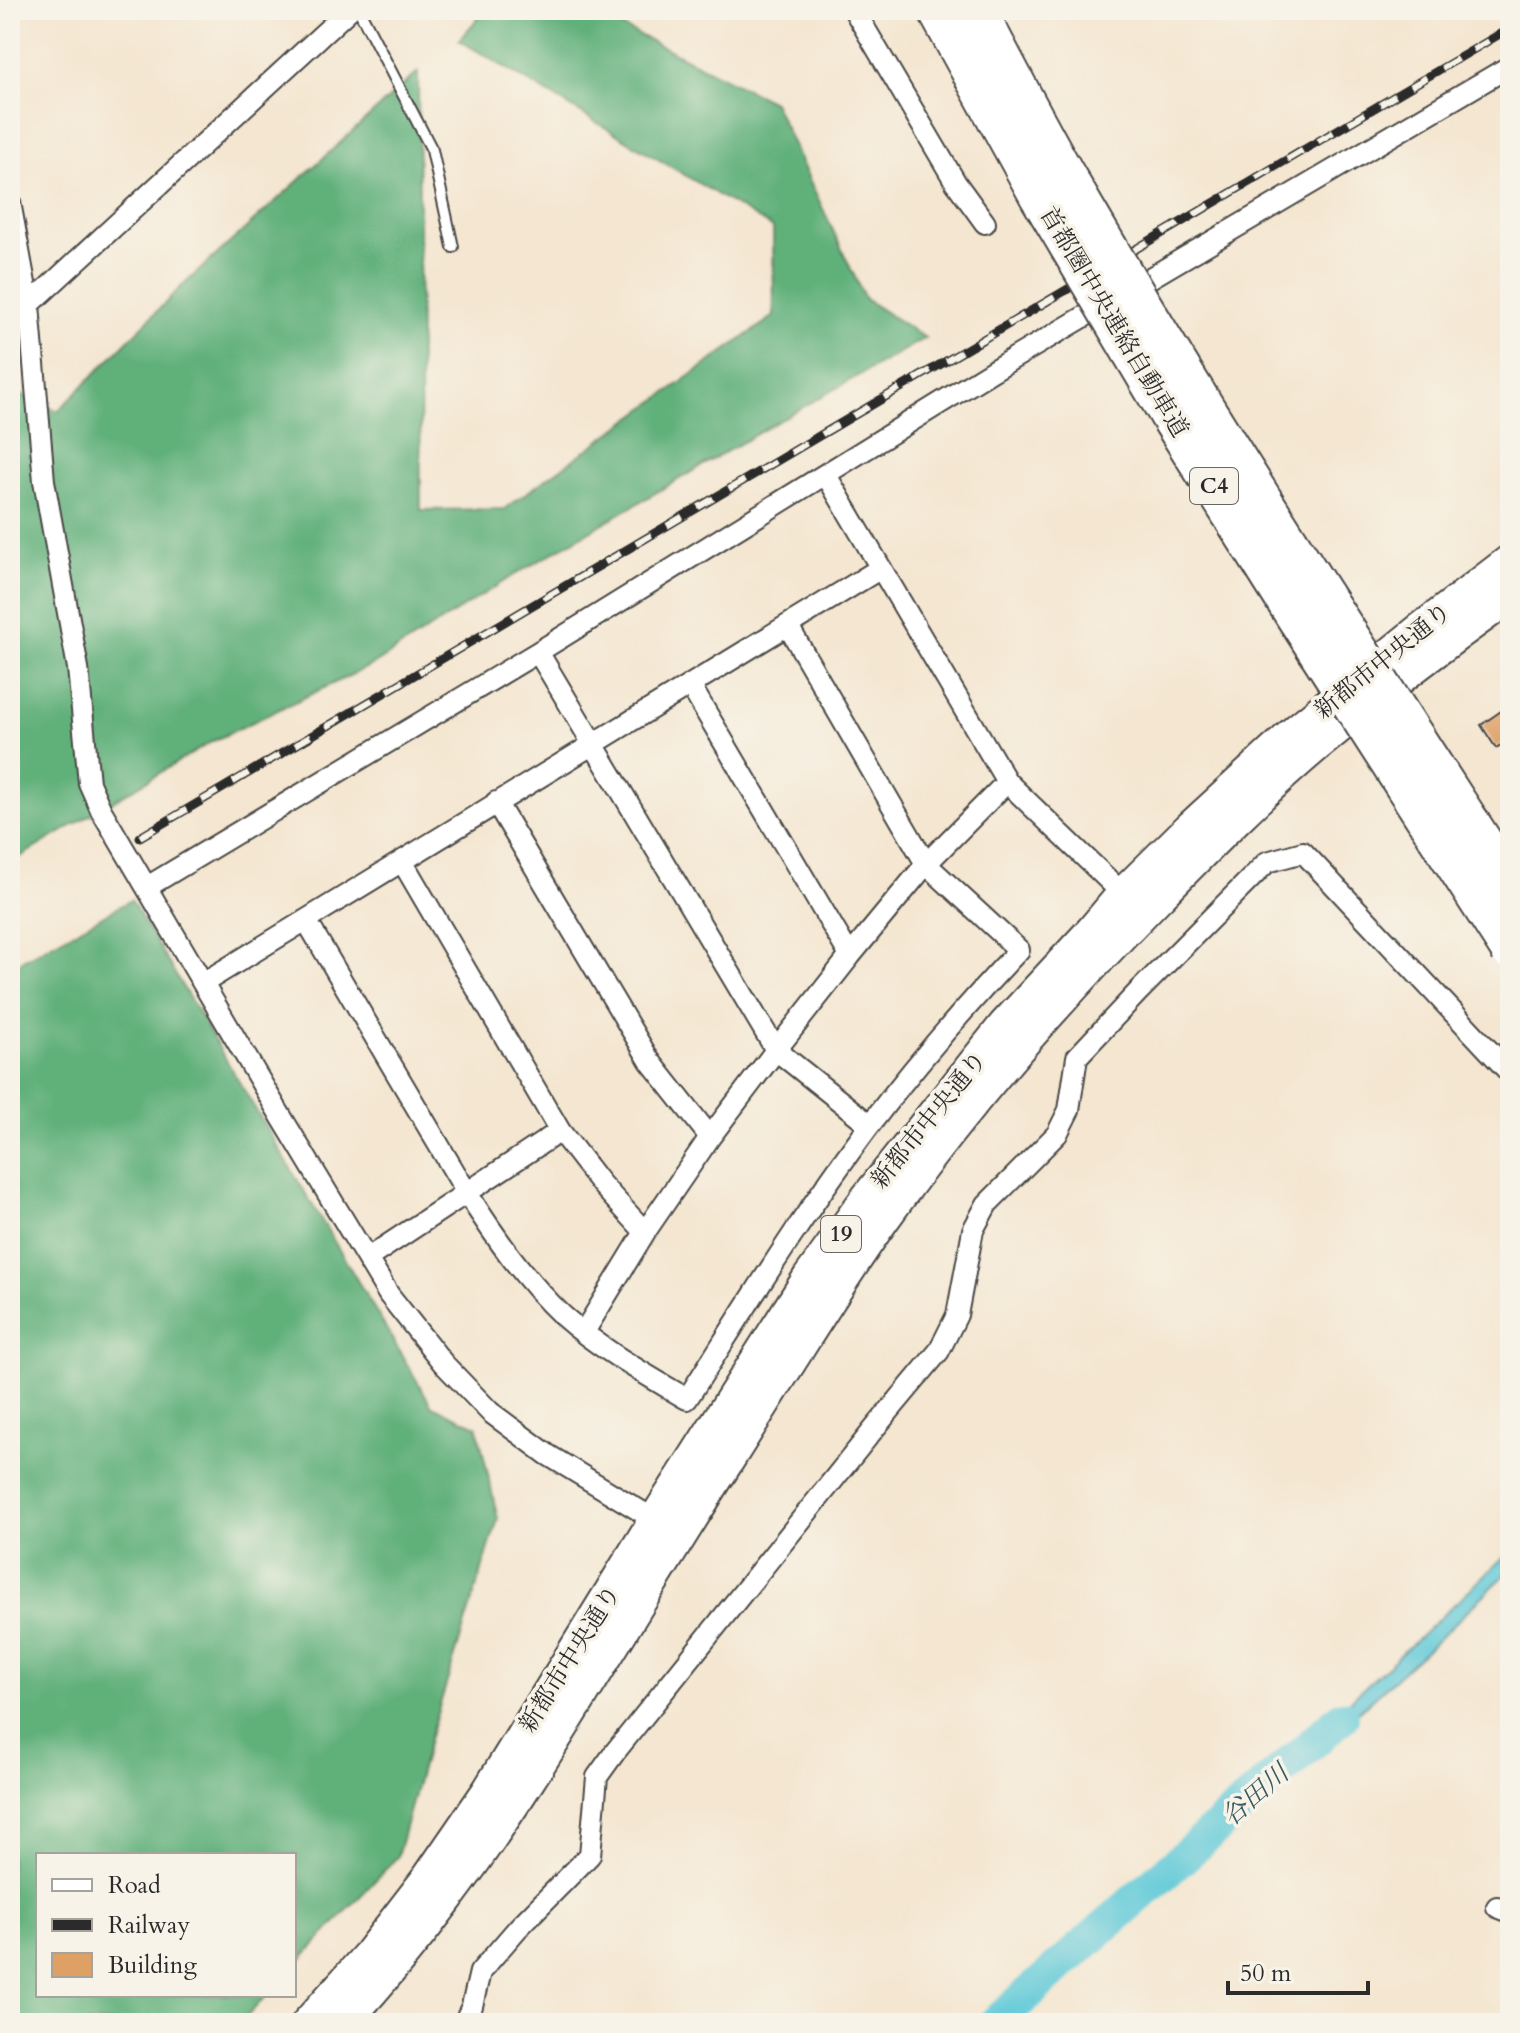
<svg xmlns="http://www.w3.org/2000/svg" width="1520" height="2033" viewBox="0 0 1520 2033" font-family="Cardo,'Noto Serif JP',serif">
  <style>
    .forest { fill: #61b07a; stroke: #466e52; stroke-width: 2 }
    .water { fill: #5ec9d8; stroke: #447a82; stroke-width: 2 }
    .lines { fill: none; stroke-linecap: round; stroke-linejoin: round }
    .river { stroke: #5ec9d8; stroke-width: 34 }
    .building { fill: #dfa066 }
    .service-casing { stroke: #494744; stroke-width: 14 }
    .minor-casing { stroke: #494744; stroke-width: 24 }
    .primary-casing { stroke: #494744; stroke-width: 36 }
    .service { stroke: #fff; stroke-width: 10 }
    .minor { stroke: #fff; stroke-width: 20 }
    .primary { stroke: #fff; stroke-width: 32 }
    .rail-casing { stroke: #2b2b2b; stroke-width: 9 }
    .rail { stroke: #f7f3e8; stroke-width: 6; stroke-dasharray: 18; stroke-linecap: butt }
    .motorway-bridge-casing { stroke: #494744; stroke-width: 42; stroke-linecap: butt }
    .motorway-bridge { stroke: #fff; stroke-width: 38 }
    .labels { text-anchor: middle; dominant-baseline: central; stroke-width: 7; stroke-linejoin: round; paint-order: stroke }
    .shield { fill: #f7f3e8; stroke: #686764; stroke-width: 2 }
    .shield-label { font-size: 22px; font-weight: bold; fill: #2b2b2b }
    .street-label { font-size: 24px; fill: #2b2b2b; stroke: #f7f3e8 }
    .water-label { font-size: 26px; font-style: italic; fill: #3a5a5f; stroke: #f7f3e8 }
  </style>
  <rect width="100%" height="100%" fill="#f7f3e8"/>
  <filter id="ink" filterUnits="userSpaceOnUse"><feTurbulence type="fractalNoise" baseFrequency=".0125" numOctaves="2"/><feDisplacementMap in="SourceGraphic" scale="16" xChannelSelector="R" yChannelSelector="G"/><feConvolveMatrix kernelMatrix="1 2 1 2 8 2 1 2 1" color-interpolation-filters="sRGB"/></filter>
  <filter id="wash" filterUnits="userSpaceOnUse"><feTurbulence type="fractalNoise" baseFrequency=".006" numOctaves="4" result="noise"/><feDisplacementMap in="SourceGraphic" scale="32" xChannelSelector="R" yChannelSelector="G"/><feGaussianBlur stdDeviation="1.8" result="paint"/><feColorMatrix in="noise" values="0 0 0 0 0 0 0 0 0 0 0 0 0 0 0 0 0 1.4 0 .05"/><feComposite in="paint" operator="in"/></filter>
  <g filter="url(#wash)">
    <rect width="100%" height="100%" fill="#f4e6d0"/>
    <!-- forest -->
    <path class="forest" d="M 485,10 L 570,10 L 595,13 L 773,102 L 865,299 L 925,338 L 789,415 L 506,580 L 374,664 L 213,741 L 10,863 L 10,349 L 17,393 L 58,411 L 180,288 L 418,72 L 421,510 L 504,509 L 774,316 L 773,228 L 459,40 Z
      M 131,900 L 432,1406 L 477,1426 L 498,1519 L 430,1736 L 397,1857 L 294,1967 L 294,1855 L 38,1855 L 38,1995 L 267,1995 L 241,2023 L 10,2023 L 10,967 Z"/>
    <!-- water -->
    <path class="water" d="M 1510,1551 L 1510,1570 L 1432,1645 L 1312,1754 L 1302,1744 L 1423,1634 Z"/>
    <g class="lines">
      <!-- river -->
      <path class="river" d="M 995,2023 L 1342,1717"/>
    </g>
    <g id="blocks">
      <!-- building -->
      <path class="building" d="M 1510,705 L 1510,739 L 1496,748 L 1481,725 Z"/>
    </g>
  </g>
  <g filter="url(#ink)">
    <use href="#blocks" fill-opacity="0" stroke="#494744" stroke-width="2"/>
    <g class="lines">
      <defs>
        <path id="service" d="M 359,10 L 432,150 L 453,247"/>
        <path id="minor" d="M 854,10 L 956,183 L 985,223
          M 10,202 L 29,305 L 44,481 L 78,668 L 89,783 L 101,810 L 282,1118 L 389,1295 L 443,1363 L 490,1412 L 548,1455 L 665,1526
          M 29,305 L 349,10
          M 826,475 L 1007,782 L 1123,894
          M 538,652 L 776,1050 L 870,1125
          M 690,685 L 850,956
          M 496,802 L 650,1061 L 710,1137
          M 402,861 L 560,1131 L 601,1184 L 645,1232
          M 147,887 L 538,652 L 992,371 L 1510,66
          M 306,920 L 467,1193 C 495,1237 525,1280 563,1316 C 600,1349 645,1374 687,1399 C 746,1307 803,1214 869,1126 C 915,1065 966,1006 1019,950 L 926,864 L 788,626
          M 203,983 L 881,568
          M 368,1258 L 560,1131
          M 584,1332 L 645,1232 L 710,1137 L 776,1050 L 850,956 L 926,864 L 1007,782
          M 1497,1907 L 1510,1912
          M 464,2023 L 472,2006 L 480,1972 L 518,1928 L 590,1855 L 597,1777 L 615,1752 L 874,1429 L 939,1351 L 957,1315 L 973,1230 L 987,1204 L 1057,1134 L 1069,1110 L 1077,1057 L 1138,992 L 1267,862 L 1303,852 L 1510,1073"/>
        <path id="primary" d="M 308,2023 L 368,1956 L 429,1877 L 489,1790 L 655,1520 L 809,1278 L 867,1198 L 1005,1025 L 1092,931 L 1123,894 L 1189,829 L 1296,731 L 1420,630 L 1510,561
          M 343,2023 C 379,1984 413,1944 445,1901 C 518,1804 579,1699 643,1596 C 687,1524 732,1454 777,1382 C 812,1327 846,1271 884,1218 C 965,1104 1058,999 1156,899 C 1208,846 1261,792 1318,744 C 1380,692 1444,643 1510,596"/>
      </defs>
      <!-- service casing -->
      <use href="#service" class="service-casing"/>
      <!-- minor casing -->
      <use href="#minor" class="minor-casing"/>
      <!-- primary casing -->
      <use href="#primary" class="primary-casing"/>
      <!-- service -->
      <use href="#service" class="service"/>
      <!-- minor -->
      <use href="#minor" class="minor"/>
      <!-- primary -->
      <use href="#primary" class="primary"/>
      <defs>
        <path id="rail" d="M 140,837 L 1510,28"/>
      </defs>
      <!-- rail casing -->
      <use href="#rail" class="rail-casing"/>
      <!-- rail -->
      <use href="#rail" class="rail"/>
      <defs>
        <path id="motorway-bridge" d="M 937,10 L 1039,196 L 1173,422 L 1295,616 L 1510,950
          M 977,10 C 1007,67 1037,125 1069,181 C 1207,420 1360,652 1510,884"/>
      </defs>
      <!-- motorway-bridge casing -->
      <use href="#motorway-bridge" class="motorway-bridge-casing"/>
      <!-- motorway-bridge -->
      <use href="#motorway-bridge" class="motorway-bridge"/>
    </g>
  </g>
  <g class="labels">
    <!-- shield labels -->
    <g class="shield">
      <rect x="1190" y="468" width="48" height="36" rx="6"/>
      <rect x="821" y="1216" width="40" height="36" rx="6"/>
    </g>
    <g class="shield-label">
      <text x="1214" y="486">C4</text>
      <text x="841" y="1234">19</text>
    </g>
    <!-- street labels -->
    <g class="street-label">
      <text transform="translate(1114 322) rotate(59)">首都圏中央連絡自動車道</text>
      <text transform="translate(1383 661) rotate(-39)">新都市中央通り</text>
      <text transform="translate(929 1120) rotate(-51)">新都市中央通り</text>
      <text transform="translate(570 1659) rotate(-58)">新都市中央通り</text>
    </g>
    <!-- water labels -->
    <g class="water-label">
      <text transform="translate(1255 1795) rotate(-41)">谷田川</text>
    </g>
  </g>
  <!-- margin -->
  <rect width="1520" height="2033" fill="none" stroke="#f7f3e8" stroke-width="40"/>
  <!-- legend -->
  <rect x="36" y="1853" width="260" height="144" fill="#f7f3e8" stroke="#a5a39c" stroke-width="2"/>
  <rect x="52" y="1879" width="40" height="12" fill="#ffffff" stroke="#a5a39c" stroke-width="2"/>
  <text x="108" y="1893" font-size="24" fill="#2b2b2b">Road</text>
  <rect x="52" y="1919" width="40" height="12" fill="#2b2b2b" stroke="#a5a39c" stroke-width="2"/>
  <text x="108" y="1933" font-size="24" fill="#2b2b2b">Railway</text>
  <rect x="52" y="1953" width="40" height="24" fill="#dfa066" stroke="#a5a39c" stroke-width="2"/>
  <text x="108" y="1973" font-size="24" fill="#2b2b2b">Building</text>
  <!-- scale -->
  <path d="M1228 1981v12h140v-12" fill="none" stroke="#2b2b2b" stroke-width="4"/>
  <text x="1240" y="1981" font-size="24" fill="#2b2b2b" stroke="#f7f3e8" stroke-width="6" paint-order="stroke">50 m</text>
</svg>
